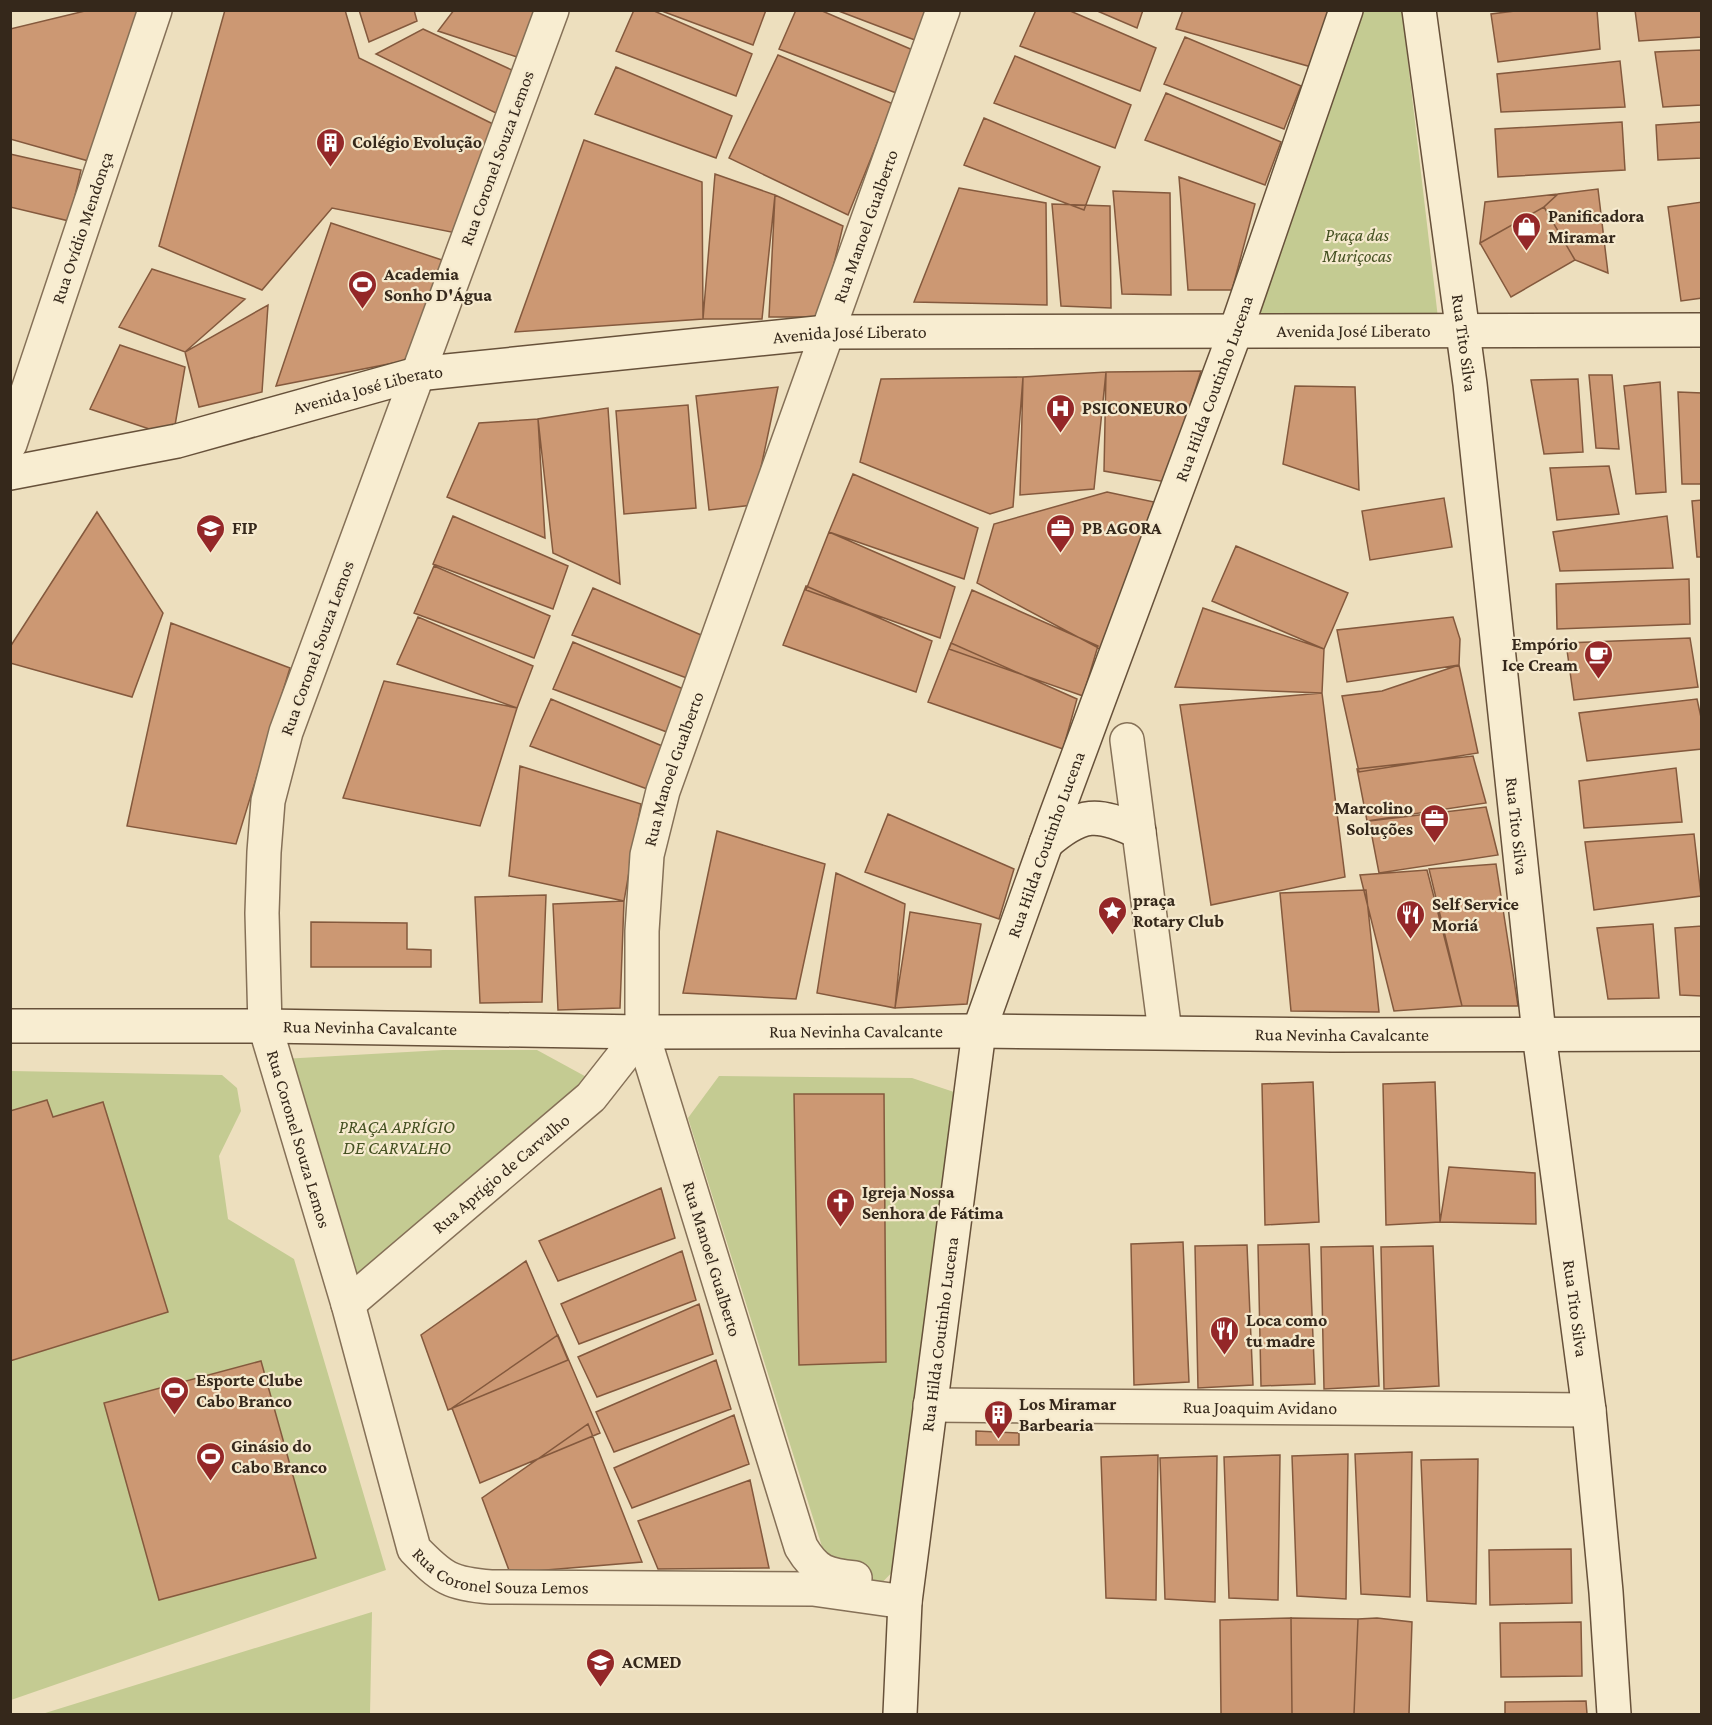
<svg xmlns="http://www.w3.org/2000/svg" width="1712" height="1725" viewBox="0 0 1712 1725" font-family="'Crimson Pro',serif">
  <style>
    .park { fill: #c4cb92 }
    .building { fill: #cc9873; stroke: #84593d; stroke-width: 1.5 }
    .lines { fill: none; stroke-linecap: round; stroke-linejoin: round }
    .street-casing { stroke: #857057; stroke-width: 36 }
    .secondary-casing { stroke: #67513a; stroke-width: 36 }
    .street { stroke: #f8edd1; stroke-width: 33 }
    .secondary { stroke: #f8edd1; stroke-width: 33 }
    .labels { text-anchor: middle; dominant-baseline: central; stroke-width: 4.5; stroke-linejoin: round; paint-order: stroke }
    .poi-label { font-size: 18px; font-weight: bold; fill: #35281b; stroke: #f5e9cd; text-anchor: start }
    .street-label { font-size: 18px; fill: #35281b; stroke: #f5e9cd }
    .park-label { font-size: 18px; font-style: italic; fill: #455122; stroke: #f5e9cd }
  </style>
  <rect width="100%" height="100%" fill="#eddfbe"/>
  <!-- park -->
  <path class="park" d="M 1363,11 L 1402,11 L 1438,318 L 1257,318 Z
    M 443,1050 L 537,1050 L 592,1080 L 356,1286 L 282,1059 Z
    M 11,1071 L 222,1075 L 237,1088 L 241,1111 L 219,1156 L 228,1219 L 294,1259 L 386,1570 L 11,1700 Z
    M 719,1076 L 912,1078 L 957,1093 L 898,1566 L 876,1589 L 824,1553 L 688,1118 Z
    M 372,1612 L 370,1714 L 42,1714 Z"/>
  <!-- building -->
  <path class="building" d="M 89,10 L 148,10 L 92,162 L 10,139 L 10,29 Z
    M 225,10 L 345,10 L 359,58 L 495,125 L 456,233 L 332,208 L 262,290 L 159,246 Z
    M 359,10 L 414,10 L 417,21 L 369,42 Z
    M 454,10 L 537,10 L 520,58 L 438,31 Z
    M 634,10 L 652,10 L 752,54 L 736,96 L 616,51 Z
    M 659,10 L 766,10 L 753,45 Z
    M 796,10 L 820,10 L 915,51 L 899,94 L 779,49 Z
    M 836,10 L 932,10 L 920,42 Z
    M 1036,10 L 1068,10 L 1156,48 L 1140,91 L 1020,46 Z
    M 1095,10 L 1143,10 L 1137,28 Z
    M 1183,10 L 1331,10 L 1315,68 L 1176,29 Z
    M 1523,10 L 1597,10 L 1600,49 L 1498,62 L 1491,14 Z
    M 1635,10 L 1702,10 L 1702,37 L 1639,41 Z
    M 423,29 L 514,71 L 502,116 L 376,54 Z
    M 1185,37 L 1301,86 L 1284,129 L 1164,84 Z
    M 1702,50 L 1702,105 L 1663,107 L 1655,52 Z
    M 778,55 L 893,104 L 848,215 L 729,158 Z
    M 1015,56 L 1131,105 L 1115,148 L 994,103 Z
    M 1620,61 L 1625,107 L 1501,112 L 1497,74 Z
    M 616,67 L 732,116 L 716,158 L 595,114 Z
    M 1166,93 L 1281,142 L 1265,185 L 1145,140 Z
    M 984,118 L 1100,167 L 1084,210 L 964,165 Z
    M 1622,122 L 1625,170 L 1498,177 L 1495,129 Z
    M 1702,122 L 1702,158 L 1658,160 L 1656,125 Z
    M 584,140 L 702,182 L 703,319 L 515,332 Z
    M 10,154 L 81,170 L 69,221 L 10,207 Z
    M 715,174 L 775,195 L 762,319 L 703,319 Z
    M 1179,177 L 1255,204 L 1232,290 L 1188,290 Z
    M 959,188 L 1046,203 L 1047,305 L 914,302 Z
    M 1598,189 L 1608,273 L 1575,260 L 1544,207 L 1558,194 Z
    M 1113,191 L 1170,193 L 1171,295 L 1122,294 Z
    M 1558,194 L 1544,207 L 1480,243 L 1485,202 Z
    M 775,195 L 843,226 L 821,317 L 769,317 Z
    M 1702,202 L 1702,298 L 1681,301 L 1668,207 Z
    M 1052,204 L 1110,206 L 1111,308 L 1061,306 Z
    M 1544,207 L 1575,260 L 1511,297 L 1480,243 Z
    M 331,223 L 442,260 L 409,360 L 276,386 Z
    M 152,269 L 245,299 L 185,352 L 119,327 Z
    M 268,305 L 262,392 L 199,407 L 185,352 Z
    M 120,345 L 185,367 L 173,437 L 90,409 Z
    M 1201,371 L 1166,482 L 1104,471 L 1106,372 Z
    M 1106,372 L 1094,489 L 1020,495 L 1023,377 Z
    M 1589,375 L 1612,375 L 1619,449 L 1596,448 Z
    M 1023,377 L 1013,507 L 990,514 L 860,462 L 881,379 Z
    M 1578,379 L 1583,452 L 1544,454 L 1531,380 Z
    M 1660,382 L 1666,492 L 1636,494 L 1624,386 Z
    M 1295,386 L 1355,387 L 1359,490 L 1283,464 Z
    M 778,387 L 753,505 L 709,510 L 696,396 Z
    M 1678,392 L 1702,393 L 1702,484 L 1682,484 Z
    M 688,405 L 696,508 L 624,514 L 616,411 Z
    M 608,408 L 620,584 L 553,553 L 538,419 Z
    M 538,419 L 545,538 L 447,497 L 479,423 Z
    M 1609,466 L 1619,514 L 1557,520 L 1550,468 Z
    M 853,474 L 978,528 L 964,579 L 829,532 Z
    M 1107,492 L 1154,502 L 1102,650 L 977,583 L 994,524 Z
    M 1444,498 L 1452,547 L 1370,560 L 1362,511 Z
    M 1702,500 L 1702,557 L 1697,557 L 1692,501 Z
    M 97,512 L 163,613 L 132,697 L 10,663 L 10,647 Z
    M 453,516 L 568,566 L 553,609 L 433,564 Z
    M 1667,516 L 1673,568 L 1560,571 L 1553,532 Z
    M 829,532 L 955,587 L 940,638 L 806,590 Z
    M 1236,546 L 1348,593 L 1324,649 L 1212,601 Z
    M 434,566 L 550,616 L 534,658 L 414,613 Z
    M 1689,579 L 1690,624 L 1557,629 L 1556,584 Z
    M 806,586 L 932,641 L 916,692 L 783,645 Z
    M 593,588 L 708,638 L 692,680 L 572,635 Z
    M 972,590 L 1098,646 L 1083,696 L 949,649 Z
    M 1203,608 L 1324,649 L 1322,693 L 1175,687 Z
    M 418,617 L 533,666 L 517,708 L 397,664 Z
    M 1453,617 L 1460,639 L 1459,665 L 1347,682 L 1337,630 Z
    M 171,623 L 290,668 L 236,844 L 127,826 Z
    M 1690,638 L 1698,687 L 1574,700 L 1566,643 Z
    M 573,642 L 688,691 L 672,734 L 553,689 Z
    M 951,643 L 1077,699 L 1063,749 L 928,702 Z
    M 1459,665 L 1478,753 L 1359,772 L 1342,696 L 1382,691 Z
    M 384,681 L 517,708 L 480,826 L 343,798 Z
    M 1322,693 L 1345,877 L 1211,905 L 1180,705 Z
    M 551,699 L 667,748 L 650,790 L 530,746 Z
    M 1697,699 L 1702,722 L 1702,749 L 1587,761 L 1579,713 Z
    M 1473,756 L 1486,803 L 1367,821 L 1357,769 Z
    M 520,766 L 641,804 L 624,901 L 509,876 Z
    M 1676,768 L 1682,822 L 1584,828 L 1579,781 Z
    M 1486,807 L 1498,855 L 1379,873 L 1369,821 Z
    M 888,814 L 1014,869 L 999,919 L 865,872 Z
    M 717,831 L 825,864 L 796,999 L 683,993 Z
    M 1694,834 L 1701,896 L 1594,910 L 1585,842 Z
    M 1496,864 L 1518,1006 L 1462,1006 L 1429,869 Z
    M 1427,870 L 1462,1006 L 1394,1011 L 1360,875 Z
    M 836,873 L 905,904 L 895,1008 L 817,993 Z
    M 1366,890 L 1379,1012 L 1291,1011 L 1280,893 Z
    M 546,895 L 542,1002 L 480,1003 L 475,897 Z
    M 624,901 L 620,1008 L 558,1010 L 553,904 Z
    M 910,912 L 981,924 L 967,1004 L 895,1008 Z
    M 311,922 L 407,923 L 407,949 L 431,950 L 431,967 L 311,967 Z
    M 1653,924 L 1659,998 L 1608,999 L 1597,928 Z
    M 1702,926 L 1702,996 L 1680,995 L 1675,928 Z
    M 1313,1082 L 1319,1222 L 1265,1225 L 1262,1084 Z
    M 1435,1082 L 1440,1222 L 1386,1225 L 1383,1084 Z
    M 794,1094 L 884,1094 L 886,1362 L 799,1365 Z
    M 47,1100 L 53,1117 L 103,1102 L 168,1312 L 10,1361 L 10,1111 Z
    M 1449,1167 L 1535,1173 L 1536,1224 L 1440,1222 Z
    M 661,1188 L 675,1238 L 558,1281 L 539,1241 Z
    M 1183,1242 L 1189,1382 L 1134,1385 L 1131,1244 Z
    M 1309,1244 L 1315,1384 L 1261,1386 L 1258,1245 Z
    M 1247,1245 L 1253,1385 L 1198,1388 L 1195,1246 Z
    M 1373,1246 L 1379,1386 L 1324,1389 L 1321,1247 Z
    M 1433,1246 L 1439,1386 L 1384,1389 L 1381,1247 Z
    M 682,1251 L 696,1300 L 579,1344 L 561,1304 Z
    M 526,1261 L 568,1360 L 448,1410 L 421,1335 Z
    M 699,1304 L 713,1354 L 597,1397 L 578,1357 Z
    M 558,1335 L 600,1433 L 480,1483 L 452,1408 Z
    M 716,1360 L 731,1409 L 614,1452 L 596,1412 Z
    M 261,1361 L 316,1558 L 159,1600 L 104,1403 Z
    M 734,1415 L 749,1464 L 632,1508 L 614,1468 Z
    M 588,1424 L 642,1562 L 510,1573 L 482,1498 Z
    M 976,1431 L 1019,1433 L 1019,1445 L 976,1445 Z
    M 1412,1452 L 1410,1597 L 1361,1594 L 1355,1454 Z
    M 1348,1454 L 1346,1599 L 1297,1596 L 1292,1456 Z
    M 1158,1455 L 1156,1600 L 1106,1598 L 1101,1457 Z
    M 1280,1455 L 1278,1600 L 1229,1598 L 1224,1457 Z
    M 1217,1456 L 1215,1602 L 1165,1599 L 1160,1458 Z
    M 1478,1459 L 1476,1604 L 1427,1601 L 1421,1460 Z
    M 750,1480 L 769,1568 L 658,1569 L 638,1521 Z
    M 1571,1549 L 1572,1603 L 1490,1605 L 1489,1550 Z
    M 1291,1618 L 1358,1619 L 1354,1714 L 1292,1714 Z
    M 1291,1618 L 1292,1714 L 1221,1714 L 1220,1620 Z
    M 1377,1618 L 1412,1622 L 1409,1714 L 1354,1714 L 1358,1619 Z
    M 1581,1622 L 1582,1676 L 1501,1677 L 1500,1623 Z
    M 1586,1701 L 1587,1714 L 1505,1714 L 1505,1702 Z"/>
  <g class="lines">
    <defs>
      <g id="street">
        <path id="s1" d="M 552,10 L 286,732 L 268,801 L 264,852 L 262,913 L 265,1026 L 348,1304 L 414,1549 C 442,1578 450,1584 491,1587 L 813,1589 L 905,1602"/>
        <path id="s2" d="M 10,444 L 155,10"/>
        <path d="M 1127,740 L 1165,1032"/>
        <path id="s3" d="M 348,1304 L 591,1097 L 642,1032"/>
        <path id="s4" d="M 930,1405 L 1589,1410"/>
        <path id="s5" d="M 855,1578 C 826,1575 816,1572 801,1547 L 642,1032 L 642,931 L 647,855 L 663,791 L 943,10"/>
      </g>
      <g id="secondary">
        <path id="s6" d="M 1419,10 L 1470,384 L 1539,1034 L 1589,1410 L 1606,1592 L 1614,1714"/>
        <path id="s7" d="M 10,473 L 177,441 L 417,374 L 827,332 L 1702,330"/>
        <path d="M 1046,843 C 1082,812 1097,812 1139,832"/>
        <path id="s8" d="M 10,1026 L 265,1026 L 642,1032 L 979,1031 L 1332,1035 L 1702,1034"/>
        <path id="s9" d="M 900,1714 L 905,1602 L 979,1031 L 1055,818 L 1236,330 L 1346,10"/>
      </g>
    </defs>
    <!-- street casing -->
    <use href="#street" class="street-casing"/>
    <!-- secondary casing -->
    <use href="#secondary" class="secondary-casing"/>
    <!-- street -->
    <use href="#street" class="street"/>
    <!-- secondary -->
    <use href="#secondary" class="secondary"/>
  </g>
  <!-- icons -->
  <defs>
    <symbol id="building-pin" viewBox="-11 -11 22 30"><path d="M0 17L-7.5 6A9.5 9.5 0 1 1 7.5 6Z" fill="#942728" stroke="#f5e9cd"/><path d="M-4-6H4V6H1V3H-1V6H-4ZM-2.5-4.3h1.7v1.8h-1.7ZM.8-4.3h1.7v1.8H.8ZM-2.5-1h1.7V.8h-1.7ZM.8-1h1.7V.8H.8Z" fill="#fff"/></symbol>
    <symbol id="shop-pin" viewBox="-11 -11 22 30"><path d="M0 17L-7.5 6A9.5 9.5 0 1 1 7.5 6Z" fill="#942728" stroke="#f5e9cd"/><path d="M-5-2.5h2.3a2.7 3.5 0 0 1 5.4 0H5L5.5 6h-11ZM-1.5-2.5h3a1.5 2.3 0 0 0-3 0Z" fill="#fff"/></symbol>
    <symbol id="stadium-pin" viewBox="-11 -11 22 30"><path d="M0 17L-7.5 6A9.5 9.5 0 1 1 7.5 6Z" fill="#942728" stroke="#f5e9cd"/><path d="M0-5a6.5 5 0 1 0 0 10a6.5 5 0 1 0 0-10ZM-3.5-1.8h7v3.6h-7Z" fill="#fff"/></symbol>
    <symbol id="hospital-pin" viewBox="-11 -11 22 30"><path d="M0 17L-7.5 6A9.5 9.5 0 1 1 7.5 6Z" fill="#942728" stroke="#f5e9cd"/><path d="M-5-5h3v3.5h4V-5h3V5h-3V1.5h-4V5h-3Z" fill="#fff"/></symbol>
    <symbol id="university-pin" viewBox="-11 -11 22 30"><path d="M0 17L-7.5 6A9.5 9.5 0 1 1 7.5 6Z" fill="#942728" stroke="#f5e9cd"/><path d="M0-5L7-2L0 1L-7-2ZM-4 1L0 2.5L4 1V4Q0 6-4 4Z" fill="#fff"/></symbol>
    <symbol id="office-pin" viewBox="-11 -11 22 30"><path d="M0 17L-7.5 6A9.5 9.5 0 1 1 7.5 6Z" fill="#942728" stroke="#f5e9cd"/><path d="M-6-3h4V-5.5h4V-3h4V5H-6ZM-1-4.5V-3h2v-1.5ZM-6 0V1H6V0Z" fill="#fff"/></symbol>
    <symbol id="cafe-pin" viewBox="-11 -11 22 30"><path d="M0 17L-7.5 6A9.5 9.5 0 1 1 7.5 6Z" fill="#942728" stroke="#f5e9cd"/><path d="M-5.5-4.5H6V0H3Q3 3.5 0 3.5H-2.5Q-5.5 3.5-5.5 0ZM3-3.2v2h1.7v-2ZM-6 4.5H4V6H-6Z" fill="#fff"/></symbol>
    <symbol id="sight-pin" viewBox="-11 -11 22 30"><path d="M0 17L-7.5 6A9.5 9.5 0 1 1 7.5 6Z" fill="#942728" stroke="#f5e9cd"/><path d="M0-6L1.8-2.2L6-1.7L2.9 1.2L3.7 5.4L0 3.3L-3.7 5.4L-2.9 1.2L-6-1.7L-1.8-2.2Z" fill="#fff"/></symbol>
    <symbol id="restaurant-pin" viewBox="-11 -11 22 30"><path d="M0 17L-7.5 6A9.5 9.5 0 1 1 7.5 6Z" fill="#942728" stroke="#f5e9cd"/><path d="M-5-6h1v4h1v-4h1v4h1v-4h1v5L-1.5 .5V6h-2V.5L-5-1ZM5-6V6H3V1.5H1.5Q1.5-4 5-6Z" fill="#fff"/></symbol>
    <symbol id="church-pin" viewBox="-11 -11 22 30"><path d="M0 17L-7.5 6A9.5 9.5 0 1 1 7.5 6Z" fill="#942728" stroke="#f5e9cd"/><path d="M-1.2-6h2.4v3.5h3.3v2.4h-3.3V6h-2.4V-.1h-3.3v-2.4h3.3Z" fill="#fff"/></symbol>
    <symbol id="school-pin" viewBox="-11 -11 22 30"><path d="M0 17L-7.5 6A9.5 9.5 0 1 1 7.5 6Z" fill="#942728" stroke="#f5e9cd"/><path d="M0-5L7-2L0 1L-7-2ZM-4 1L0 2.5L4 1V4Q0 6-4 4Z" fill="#fff"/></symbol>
  </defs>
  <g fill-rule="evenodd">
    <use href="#building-pin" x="314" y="126" width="33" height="45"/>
    <use href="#shop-pin" x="1510" y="210" width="33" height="45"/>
    <use href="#stadium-pin" x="346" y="268" width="33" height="45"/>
    <use href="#hospital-pin" x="1044" y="392" width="33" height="45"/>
    <use href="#university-pin" x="194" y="512" width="33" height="45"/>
    <use href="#office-pin" x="1044" y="512" width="33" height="45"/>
    <use href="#cafe-pin" x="1582" y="638" width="33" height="45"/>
    <use href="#office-pin" x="1418" y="802" width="33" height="45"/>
    <use href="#sight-pin" x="1096" y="894" width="33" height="45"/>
    <use href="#restaurant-pin" x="1394" y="898" width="33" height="45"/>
    <use href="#church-pin" x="824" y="1186" width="33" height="45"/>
    <use href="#restaurant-pin" x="1208" y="1314" width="33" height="45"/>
    <use href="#stadium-pin" x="158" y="1374" width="33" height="45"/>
    <use href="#building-pin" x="982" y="1398" width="33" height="45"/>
    <use href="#stadium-pin" x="194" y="1440" width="33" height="45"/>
    <use href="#school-pin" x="584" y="1646" width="33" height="45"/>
  </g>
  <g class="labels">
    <!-- poi labels -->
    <g class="poi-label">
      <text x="352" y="142">Colégio Evolução</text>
      <text x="1548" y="216">Panificadora<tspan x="1548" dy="21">Miramar</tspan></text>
      <text x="384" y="274">Academia<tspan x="384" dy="21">Sonho D'Água</tspan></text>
      <text x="1082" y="408">PSICONEURO</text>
      <text x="232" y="528">FIP</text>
      <text x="1082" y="528">PB AGORA</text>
      <text x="1578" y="644" text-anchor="end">Empório<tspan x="1578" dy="21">Ice Cream</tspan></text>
      <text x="1413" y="808" text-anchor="end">Marcolino<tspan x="1413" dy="21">Soluções</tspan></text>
      <text x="1133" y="900">praça<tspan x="1133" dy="21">Rotary Club</tspan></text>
      <text x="1432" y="904">Self Service<tspan x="1432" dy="21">Moriá</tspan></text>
      <text x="862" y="1192">Igreja Nossa<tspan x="862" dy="21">Senhora de Fátima</tspan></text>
      <text x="1246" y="1320">Loca como<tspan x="1246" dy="21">tu madre</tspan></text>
      <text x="196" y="1380">Esporte Clube<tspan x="196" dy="21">Cabo Branco</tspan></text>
      <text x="1019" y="1404">Los Miramar<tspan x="1019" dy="21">Barbearia</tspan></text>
      <text x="231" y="1446">Ginásio do<tspan x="231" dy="21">Cabo Branco</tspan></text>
      <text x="622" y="1662">ACMED</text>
    </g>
    <!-- street labels -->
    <g class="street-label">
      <text transform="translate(497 158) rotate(-70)">Rua Coronel Souza Lemos</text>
      <text stroke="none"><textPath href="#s2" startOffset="228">Rua Ovídio Mendonça</textPath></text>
      <text stroke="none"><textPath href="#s5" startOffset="1448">Rua Manoel Gualberto</textPath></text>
      <text stroke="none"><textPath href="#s7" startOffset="1358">Avenida José Liberato</textPath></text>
      <text stroke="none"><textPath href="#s7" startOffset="854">Avenida José Liberato</textPath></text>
      <text stroke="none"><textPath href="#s6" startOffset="336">Rua Tito Silva</textPath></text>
      <text stroke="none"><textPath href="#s9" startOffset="1372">Rua Hilda Coutinho Lucena</textPath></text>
      <text stroke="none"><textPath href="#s7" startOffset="368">Avenida José Liberato</textPath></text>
      <text transform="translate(317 648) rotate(-70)">Rua Coronel Souza Lemos</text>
      <text stroke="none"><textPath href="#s5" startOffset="872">Rua Manoel Gualberto</textPath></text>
      <text stroke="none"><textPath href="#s6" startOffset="822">Rua Tito Silva</textPath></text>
      <text stroke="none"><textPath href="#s9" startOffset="886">Rua Hilda Coutinho Lucena</textPath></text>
      <text stroke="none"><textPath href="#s8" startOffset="360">Rua Nevinha Cavalcante</textPath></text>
      <text stroke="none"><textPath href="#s8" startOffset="846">Rua Nevinha Cavalcante</textPath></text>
      <text stroke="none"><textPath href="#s8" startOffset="1332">Rua Nevinha Cavalcante</textPath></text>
      <text stroke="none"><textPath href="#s1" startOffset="1184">Rua Coronel Souza Lemos</textPath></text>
      <text stroke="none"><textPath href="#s3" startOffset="201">Rua Aprígio de Carvalho</textPath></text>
      <text transform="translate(712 1259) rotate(73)">Rua Manoel Gualberto</text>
      <text stroke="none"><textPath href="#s6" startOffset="1308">Rua Tito Silva</textPath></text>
      <text stroke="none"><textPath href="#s9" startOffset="382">Rua Hilda Coutinho Lucena</textPath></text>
      <text stroke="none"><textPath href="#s4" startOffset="330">Rua Joaquim Avidano</textPath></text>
      <text stroke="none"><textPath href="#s1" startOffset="1704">Rua Coronel Souza Lemos</textPath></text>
    </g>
    <!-- park labels -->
    <g class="park-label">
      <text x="1357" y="235">Praça das<tspan x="1357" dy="21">Muriçocas</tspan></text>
      <text x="397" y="1127">PRAÇA APRÍGIO<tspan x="397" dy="21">DE CARVALHO</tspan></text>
    </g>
  </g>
  <!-- border -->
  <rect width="1712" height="1725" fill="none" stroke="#35281b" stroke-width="24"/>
</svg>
